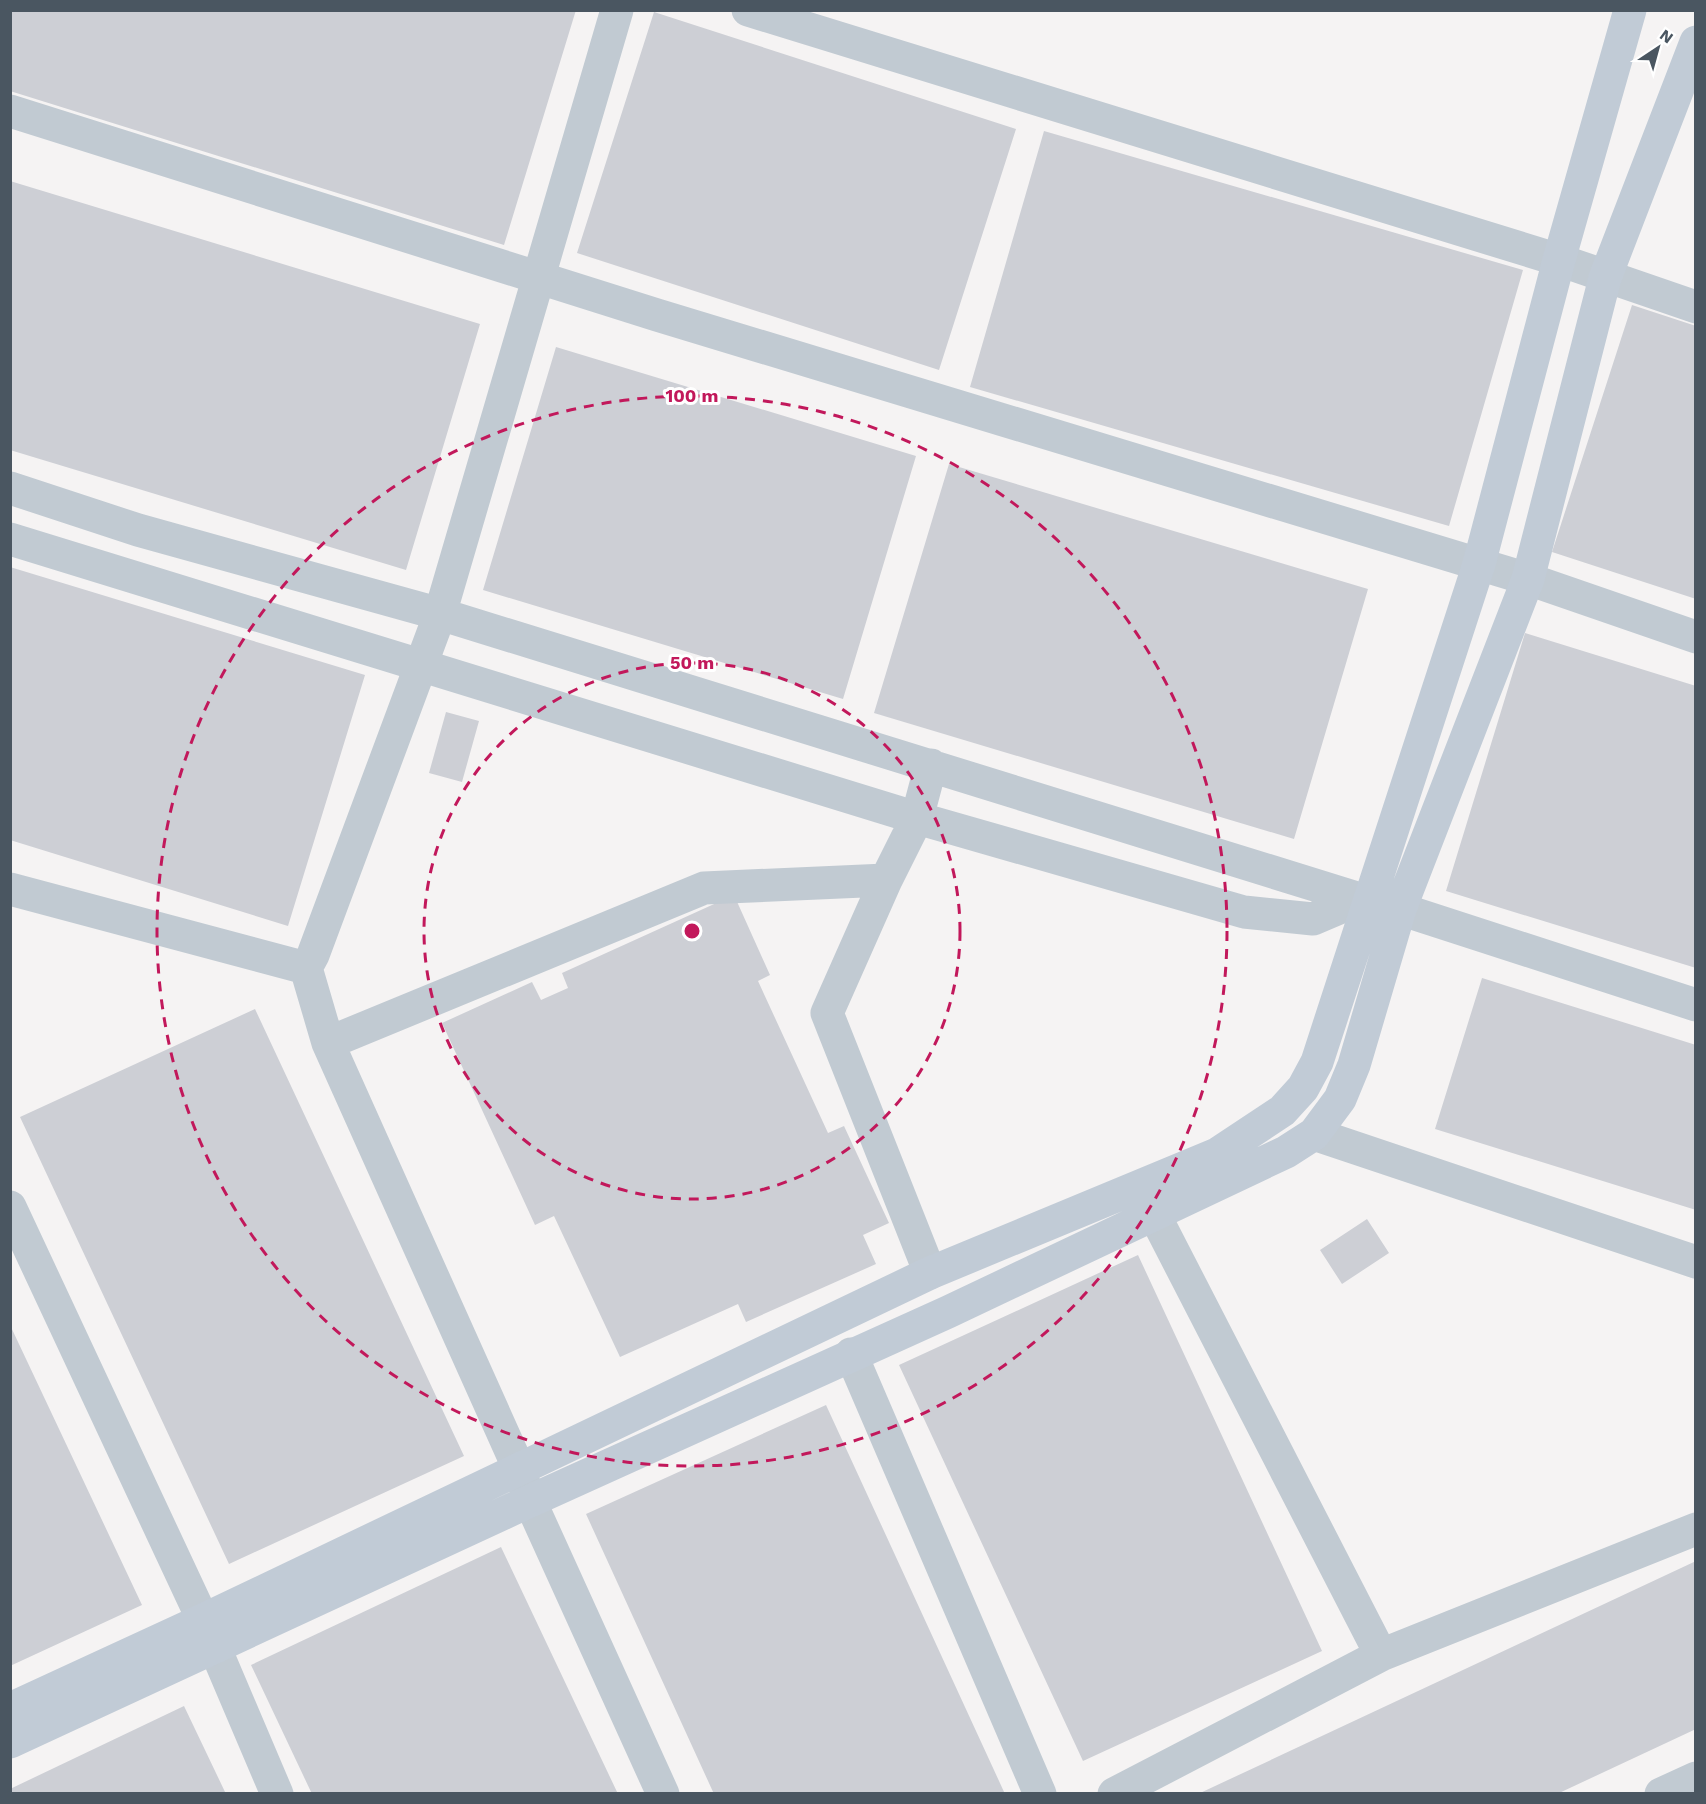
<svg xmlns="http://www.w3.org/2000/svg" width="1706" height="1804" viewBox="0 0 1706 1804" font-family="'Work Sans',sans-serif">
  <style>
    .building { fill: #cdcfd5 }
    .lines { fill: none; stroke-linecap: round; stroke-linejoin: round }
    .street { stroke: #c1cad2; stroke-width: 33 }
    .secondary { stroke: #c1cbd6; stroke-width: 33 }
    .ring { fill: none; stroke: #c2185b; stroke-width: 3; stroke-dasharray: 10 8 }
    .centre { fill: #c2185b; stroke: #fff; stroke-width: 3 }
    .ring-label { font-size: 18px; text-anchor: middle; font-weight: bold; fill: #c2185b; stroke: #fff; stroke-width: 6; stroke-linejoin: round; paint-order: stroke }
  </style>
  <rect width="100%" height="100%" fill="#f5f3f3"/>
  <!-- building -->
  <path class="building" d="M 10,10 L 576,10 L 504,245 L 10,91 Z
    M 654,12 L 1016,129 L 939,370 L 577,253 Z
    M 1044,131 L 1523,270 L 1449,526 L 970,387 Z
    M 10,181 L 480,324 L 406,570 L 10,450 Z
    M 1632,305 L 1696,326 L 1696,599 L 1552,552 Z
    M 556,347 L 916,456 L 843,699 L 483,590 Z
    M 949,464 L 1368,589 L 1294,839 L 874,713 Z
    M 10,567 L 365,675 L 288,926 L 10,840 Z
    M 1525,633 L 1696,686 L 1696,968 L 1446,891 Z
    M 446,712 L 479,721 L 462,782 L 429,773 Z
    M 734,895 L 770,975 L 758,981 L 828,1133 L 844,1126 L 889,1223 L 863,1235 L 876,1264 L 746,1322 L 738,1304 L 620,1357 L 554,1216 L 535,1225 L 442,1023 L 532,982 L 541,1000 L 568,988 L 562,973 Z
    M 1482,978 L 1696,1045 L 1696,1210 L 1435,1129 Z
    M 255,1009 L 464,1456 L 229,1564 L 20,1117 Z
    M 1367,1219 L 1389,1253 L 1342,1284 L 1320,1250 Z
    M 1138,1255 L 1322,1651 L 1083,1761 L 899,1365 Z
    M 10,1325 L 142,1605 L 10,1666 Z
    M 826,1405 L 1005,1794 L 714,1794 L 586,1514 Z
    M 501,1547 L 618,1794 L 312,1794 L 251,1665 Z
    M 1696,1561 L 1696,1729 L 1557,1794 L 1198,1794 Z
    M 184,1706 L 226,1794 L 10,1794 L 10,1789 Z"/>
  <g class="lines">
    <!-- street -->
    <path class="street" d="M 617,10 L 440,614 L 313,955 L 306,968 L 328,1043 L 519,1469 L 530,1501 L 663,1794
      M 748,10 L 1559,260 L 1696,307
      M 10,111 L 657,315 L 1528,579 L 1696,637
      M 10,488 L 138,530 L 440,614 L 1360,899 L 1400,909 L 1696,1005
      M 10,539 L 917,818 L 1244,912 L 1313,919 L 1360,899
      M 886,880 L 827,1013 L 930,1273
      M 10,889 L 306,968
      M 328,1043 L 704,888 L 886,880 L 917,818 L 931,765
      M 1314,1134 L 1696,1262
      M 10,1207 L 203,1620 L 277,1794
      M 1154,1214 L 1381,1655
      M 851,1354 L 1040,1794
      M 1114,1794 L 1381,1655 L 1696,1529
      M 1661,1794 L 1696,1778"/>
    <!-- secondary -->
    <path class="secondary" d="M 10,1709 L 203,1620 L 930,1273 L 1217,1154 L 1282,1111 L 1303,1088 L 1317,1062 L 1479,564 L 1559,260 L 1630,10
      M 10,1742 L 530,1501 L 948,1312 L 1286,1152 L 1314,1134 L 1340,1099 L 1354,1065 L 1400,909 L 1528,579 L 1605,278 L 1696,42"/>
  </g>
  <!-- distance rings -->
  <g class="ring">
    <circle cx="692" cy="931" r="268"/>
    <circle cx="692" cy="931" r="535"/>
  </g>
  <circle cx="692" cy="931" r="9" class="centre"/>
  <g class="ring-label">
    <text x="692" y="402">100 m</text>
    <text x="692" y="669">50 m</text>
  </g>
  <!-- border -->
  <rect width="1706" height="1804" fill="none" stroke="#4a5661" stroke-width="24"/>
  <!-- north arrow -->
  <g transform="translate(1658 48) rotate(36)" stroke="#ffffff" stroke-width="4.5" paint-order="stroke">
  <path d="M0-4.5L10 22L0 15L-10 22Z" fill="#4a5661"/>
  <text y="-9" font-size="16" font-weight="bold" text-anchor="middle" fill="#4a5661">N</text>
  </g>
</svg>
